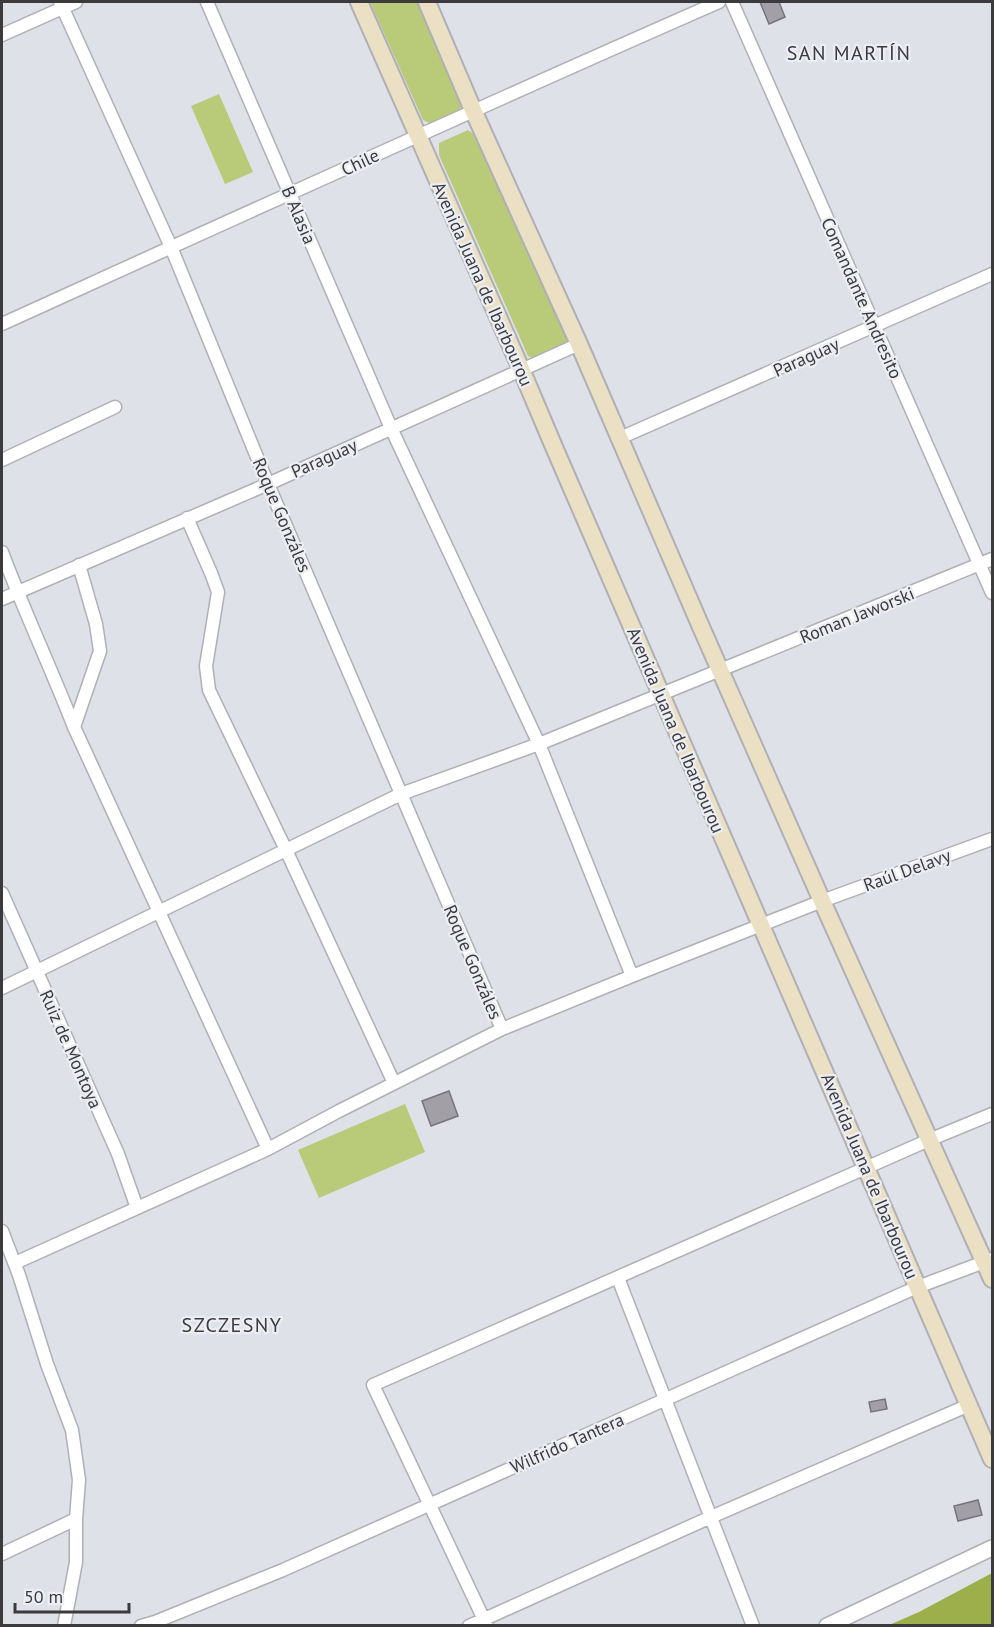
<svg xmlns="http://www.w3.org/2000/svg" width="994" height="1627" viewBox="0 0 994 1627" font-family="'PT Sans',sans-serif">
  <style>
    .green { fill: #b9ca79 }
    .forest { fill: #9daf4a }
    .building { fill: #a2a0a6; stroke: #76747a; stroke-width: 1.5 }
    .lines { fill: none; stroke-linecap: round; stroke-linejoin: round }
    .minor-casing { stroke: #aeb0b6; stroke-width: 15 }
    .tertiary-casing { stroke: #aeb0b6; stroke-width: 18 }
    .secondary-casing { stroke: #aeb0b6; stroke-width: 20 }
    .minor { stroke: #fff; stroke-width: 12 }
    .tertiary { stroke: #fff; stroke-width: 15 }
    .secondary { stroke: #ebe0c4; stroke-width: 16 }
    .labels { text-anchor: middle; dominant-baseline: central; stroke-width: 4.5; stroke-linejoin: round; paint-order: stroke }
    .street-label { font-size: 18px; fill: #3b3b3e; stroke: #eceef4 }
    .neighbourhood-label { font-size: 20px; letter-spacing: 1.5px; fill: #3b3b3e; stroke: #eceef4 }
  </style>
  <rect width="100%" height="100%" fill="#dee1e7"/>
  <!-- green -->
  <path class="green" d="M 370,2 L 418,2 L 461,100 L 462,112 L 435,126 L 423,120 Z
    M 219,94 L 253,172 L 225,184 L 191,106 Z
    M 468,130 L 481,140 L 566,336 L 568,348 L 541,362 L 528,356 L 439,155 L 439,143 Z
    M 405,1104 L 425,1152 L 319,1198 L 298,1150 Z"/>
  <!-- forest -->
  <path class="forest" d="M 992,1573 L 992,1625 L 889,1625 L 919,1612 Z"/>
  <!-- building -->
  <path class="building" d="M 760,2 L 779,2 L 785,17 L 769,24 Z
    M 449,1091 L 458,1116 L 431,1126 L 422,1101 Z
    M 885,1399 L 887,1409 L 871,1412 L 869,1402 Z
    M 978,1500 L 982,1515 L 958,1521 L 954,1506 Z"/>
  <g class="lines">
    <defs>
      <path id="minor" d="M 60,2 L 171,247 L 268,484 L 502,1029
        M 207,2 L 391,428 L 539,744 L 632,976
        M 732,2 L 992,593
        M 2,35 L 76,2
        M 2,324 C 240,216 479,107 719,2
        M 620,438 L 992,274
        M 2,460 L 115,407
        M 187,518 L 211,573 L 218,592 L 206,666 L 209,690 L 286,850 L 394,1083
        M 2,552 C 24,611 51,668 74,727 L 268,1149
        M 2,599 L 268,484 L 579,344
        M 74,727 L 100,651 L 96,624 L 79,565
        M 2,893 L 118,1154 L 137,1208
        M 2,988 L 401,794 L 539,744 L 992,559
        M 2,1231 L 19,1275 L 47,1364 L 72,1430 L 79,1480 L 76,1519 L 76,1562 L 64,1626
        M 15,1263 L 268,1149 L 339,1111 L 502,1029 L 632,976 L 822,901 L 992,839
        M 618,1278 L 753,1626
        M 2,1554 L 76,1519
        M 141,1626 L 155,1622 L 283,1570 L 915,1288 L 992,1259
        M 469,1626 L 711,1517 L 969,1405
        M 487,1626 L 373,1385 L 929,1140 L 992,1114"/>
      <path id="tertiary" d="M 827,1626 L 992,1548"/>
      <path id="secondary" d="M 359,2 L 521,369 L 554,447 L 992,1459
        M 427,2 L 473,110 L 579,344 L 701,627 L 822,901 L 992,1279"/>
    </defs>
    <!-- minor casing -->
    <use href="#minor" class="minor-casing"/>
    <!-- tertiary casing -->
    <use href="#tertiary" class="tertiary-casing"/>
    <!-- secondary casing -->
    <use href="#secondary" class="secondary-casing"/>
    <!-- minor -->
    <use href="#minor" class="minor"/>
    <!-- tertiary -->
    <use href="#tertiary" class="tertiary"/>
    <!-- secondary -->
    <use href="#secondary" class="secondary"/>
  </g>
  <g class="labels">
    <!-- street labels -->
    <g class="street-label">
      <text transform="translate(360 162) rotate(-25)">Chile</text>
      <text transform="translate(299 215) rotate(67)">B Alasia</text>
      <text transform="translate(483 284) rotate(66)">Avenida Juana de Ibarbourou</text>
      <text transform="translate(862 298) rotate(66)">Comandante Andresito</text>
      <text transform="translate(806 357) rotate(-24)">Paraguay</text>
      <text transform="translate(324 458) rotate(-24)">Paraguay</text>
      <text transform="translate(282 515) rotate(67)">Roque Gonzáles</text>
      <text transform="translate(857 615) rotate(-22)">Roman Jaworski</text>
      <text transform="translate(676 730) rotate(67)">Avenida Juana de Ibarbourou</text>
      <text transform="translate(907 870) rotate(-20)">Raúl Delavy</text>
      <text transform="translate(473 962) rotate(67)">Roque Gonzáles</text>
      <text transform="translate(71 1049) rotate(66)">Ruiz de Montoya</text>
      <text transform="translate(870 1176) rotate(67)">Avenida Juana de Ibarbourou</text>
      <text transform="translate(567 1443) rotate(-24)">Wilfrido Tantera</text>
    </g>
    <!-- neighbourhood labels -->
    <g class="neighbourhood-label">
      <text x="849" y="53">SAN MARTÍN</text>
      <text x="232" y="1325">SZCZESNY</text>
    </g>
  </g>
  <!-- border -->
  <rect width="994" height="1627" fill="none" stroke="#3b3b3e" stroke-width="6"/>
  <!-- scale -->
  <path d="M15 1603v9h114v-9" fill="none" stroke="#3b3b3e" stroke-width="3"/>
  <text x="24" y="1603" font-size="18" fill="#3b3b3e" stroke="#eceef4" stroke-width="4.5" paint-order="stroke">50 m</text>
</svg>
